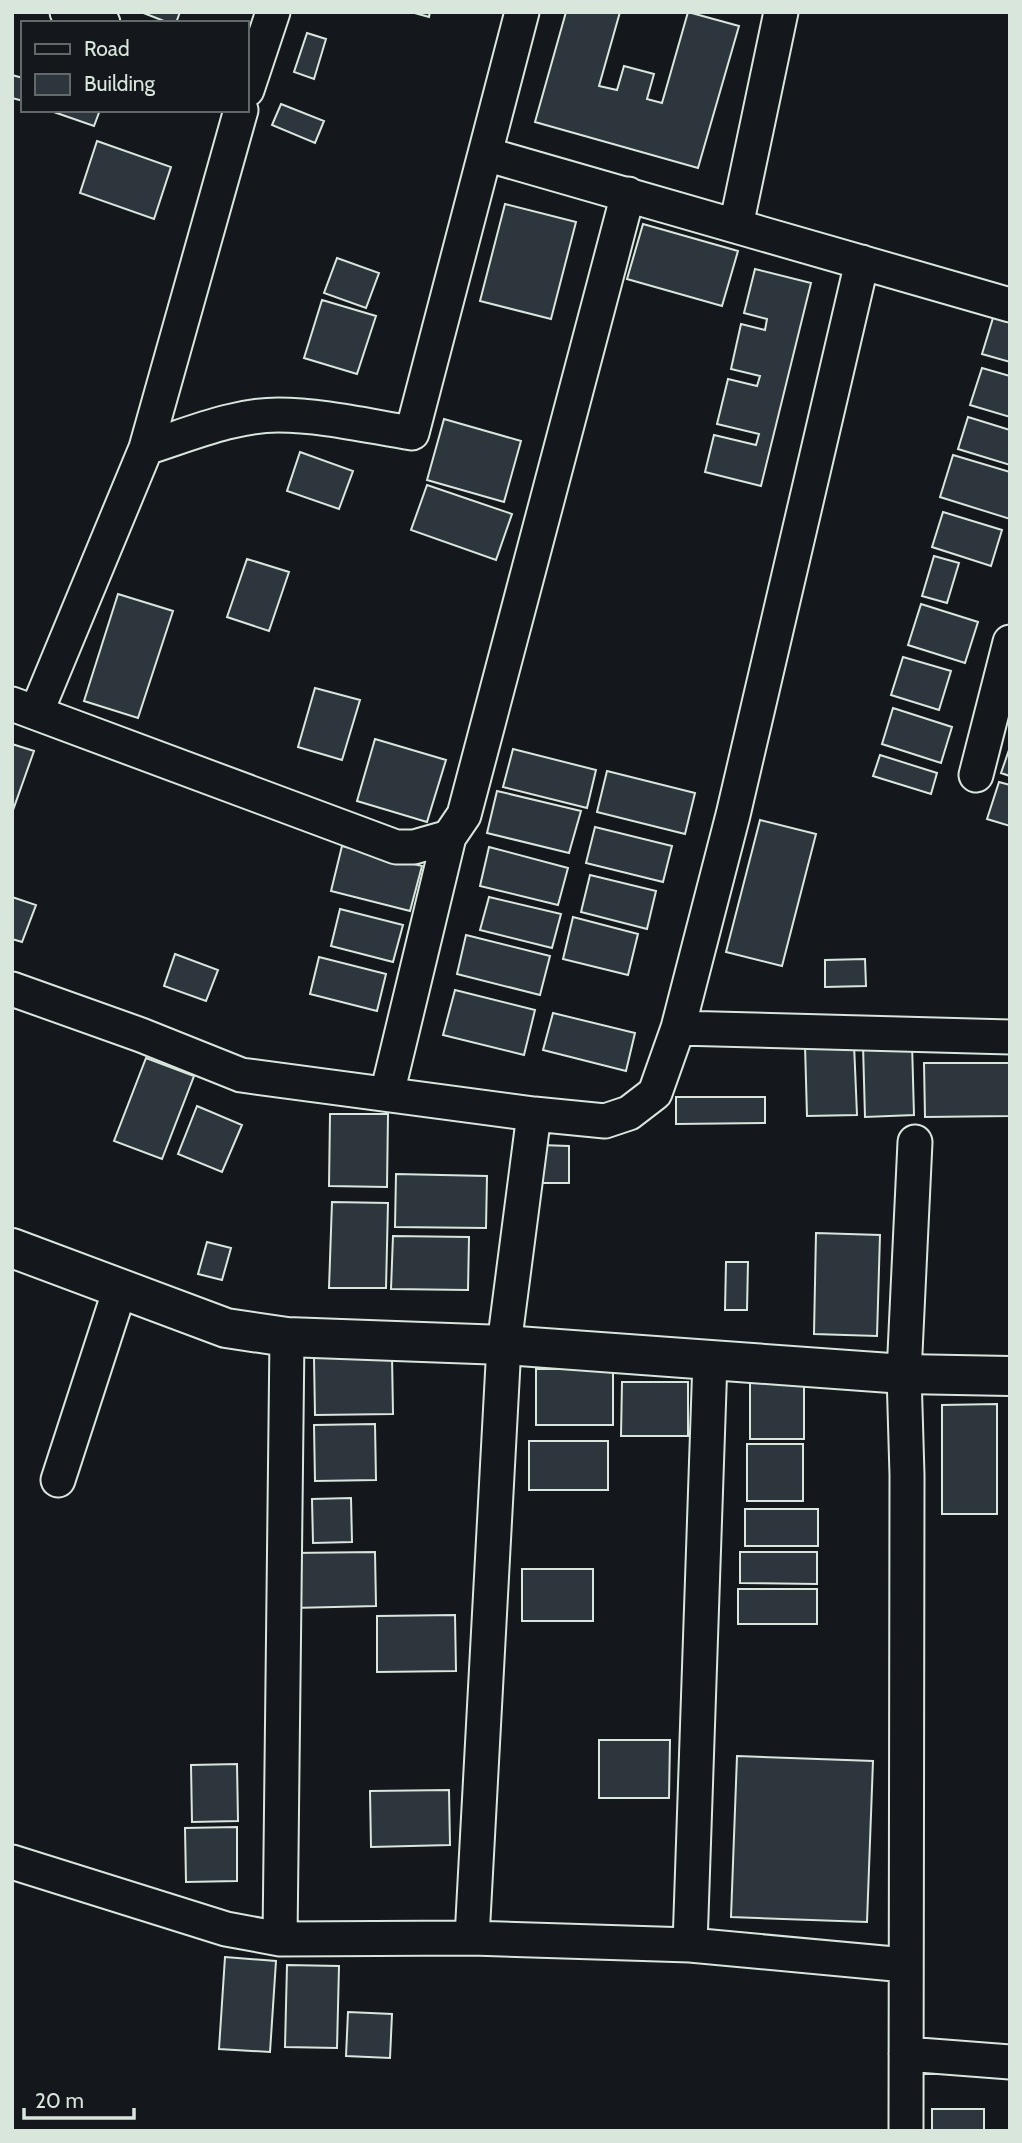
<svg xmlns="http://www.w3.org/2000/svg" width="1022" height="2143" viewBox="0 0 1022 2143" font-family="Cabin,sans-serif">
  <style>
    .building { fill: #2c363c; stroke: #d8e6dc; stroke-width: 2 }
    .lines { fill: none; stroke-linecap: round; stroke-linejoin: round }
    .minor-casing { stroke: #d8e6dc; stroke-width: 37 }
    .tertiary-casing { stroke: #d8e6dc; stroke-width: 42 }
    .minor { stroke: #14181c; stroke-width: 33 }
    .tertiary { stroke: #14181c; stroke-width: 38 }
  </style>
  <rect width="100%" height="100%" fill="#14181c"/>
  <!-- building -->
  <path class="building" d="M 141,12 L 180,12 L 176,23 L 169,23 Z
    M 411,12 L 430,12 L 429,17 Z
    M 566,12 L 620,12 L 599,86 L 617,90 L 624,66 L 654,74 L 647,99 L 662,103 L 688,12 L 739,26 L 698,168 L 535,122 Z
    M 307,33 L 326,39 L 314,79 L 294,72 Z
    M 12,75 L 23,78 L 23,101 L 12,98 Z
    M 281,104 L 324,121 L 315,143 L 272,125 Z
    M 48,110 L 100,110 L 94,126 Z
    M 97,141 L 171,167 L 154,219 L 80,193 Z
    M 505,204 L 576,222 L 551,319 L 480,301 Z
    M 643,224 L 738,251 L 722,306 L 627,279 Z
    M 337,258 L 379,273 L 366,308 L 324,293 Z
    M 755,269 L 811,283 L 761,486 L 705,472 L 714,435 L 756,445 L 759,434 L 717,424 L 728,379 L 757,386 L 760,376 L 731,369 L 741,324 L 765,330 L 767,319 L 744,313 Z
    M 322,300 L 376,316 L 357,374 L 304,358 Z
    M 996,308 L 1010,312 L 1010,362 L 982,354 Z
    M 982,368 L 1010,376 L 1010,417 L 970,405 Z
    M 968,417 L 1010,430 L 1010,465 L 958,449 Z
    M 444,419 L 521,441 L 504,502 L 427,480 Z
    M 300,452 L 353,471 L 339,509 L 287,491 Z
    M 953,455 L 1010,472 L 1010,519 L 940,497 Z
    M 427,485 L 512,514 L 496,560 L 411,530 Z
    M 943,512 L 1002,530 L 991,566 L 932,547 Z
    M 934,556 L 959,563 L 947,603 L 922,596 Z
    M 247,559 L 289,572 L 269,631 L 227,617 Z
    M 118,594 L 173,611 L 138,718 L 84,701 Z
    M 921,604 L 978,622 L 965,663 L 908,645 Z
    M 903,657 L 951,671 L 939,710 L 891,695 Z
    M 315,688 L 360,700 L 342,760 L 298,747 Z
    M 893,708 L 952,727 L 941,763 L 882,744 Z
    M 375,739 L 446,760 L 427,822 L 357,801 Z
    M 12,744 L 34,751 L 12,813 Z
    M 1010,747 L 1010,776 L 1001,773 Z
    M 513,749 L 596,770 L 587,808 L 503,787 Z
    M 880,755 L 937,773 L 931,794 L 873,776 Z
    M 607,771 L 695,793 L 685,834 L 597,812 Z
    M 999,782 L 1010,785 L 1010,826 L 987,819 Z
    M 497,791 L 581,811 L 569,853 L 487,833 Z
    M 760,820 L 816,834 L 782,966 L 726,952 Z
    M 595,827 L 672,846 L 663,882 L 586,863 Z
    M 342,846 L 422,866 L 410,911 L 331,891 Z
    M 489,847 L 568,868 L 558,905 L 480,886 Z
    M 590,875 L 656,891 L 647,929 L 581,912 Z
    M 12,897 L 36,905 L 22,942 L 12,939 Z
    M 489,897 L 561,914 L 552,948 L 480,930 Z
    M 340,909 L 403,925 L 393,962 L 331,946 Z
    M 573,917 L 638,934 L 628,975 L 563,959 Z
    M 466,935 L 550,956 L 540,995 L 457,974 Z
    M 175,954 L 218,970 L 206,1001 L 164,986 Z
    M 319,957 L 386,974 L 377,1011 L 310,994 Z
    M 865,959 L 866,986 L 825,987 L 825,960 Z
    M 455,990 L 535,1010 L 524,1055 L 443,1035 Z
    M 553,1013 L 635,1033 L 626,1071 L 543,1050 Z
    M 912,1043 L 914,1115 L 865,1117 L 863,1045 Z
    M 854,1044 L 857,1115 L 807,1116 L 805,1045 Z
    M 146,1058 L 194,1076 L 162,1159 L 114,1141 Z
    M 924,1063 L 1010,1063 L 1010,1116 L 925,1117 Z
    M 676,1097 L 765,1097 L 765,1123 L 676,1124 Z
    M 197,1106 L 242,1125 L 222,1172 L 178,1154 Z
    M 330,1114 L 388,1114 L 387,1187 L 329,1186 Z
    M 540,1145 L 569,1146 L 569,1183 L 539,1183 Z
    M 396,1174 L 487,1176 L 486,1228 L 395,1227 Z
    M 332,1202 L 388,1203 L 386,1288 L 329,1288 Z
    M 816,1233 L 880,1235 L 877,1336 L 814,1334 Z
    M 393,1236 L 469,1237 L 468,1290 L 391,1289 Z
    M 207,1242 L 231,1248 L 222,1280 L 198,1274 Z
    M 726,1262 L 748,1262 L 747,1310 L 725,1310 Z
    M 392,1356 L 393,1414 L 315,1415 L 314,1358 Z
    M 536,1369 L 613,1369 L 613,1425 L 536,1425 Z
    M 750,1380 L 804,1380 L 804,1439 L 750,1439 Z
    M 622,1382 L 688,1382 L 688,1436 L 621,1436 Z
    M 997,1404 L 997,1514 L 942,1514 L 942,1405 Z
    M 375,1424 L 376,1480 L 315,1481 L 314,1425 Z
    M 529,1441 L 608,1441 L 608,1490 L 529,1490 Z
    M 747,1444 L 803,1444 L 803,1501 L 747,1501 Z
    M 351,1498 L 352,1542 L 313,1543 L 312,1499 Z
    M 745,1509 L 818,1509 L 818,1546 L 745,1546 Z
    M 375,1552 L 376,1606 L 293,1608 L 292,1553 Z
    M 740,1552 L 817,1552 L 817,1584 L 740,1583 Z
    M 522,1569 L 593,1569 L 593,1621 L 522,1621 Z
    M 738,1589 L 817,1589 L 817,1624 L 738,1624 Z
    M 455,1615 L 456,1671 L 377,1672 L 377,1616 Z
    M 599,1740 L 670,1740 L 669,1798 L 599,1798 Z
    M 737,1756 L 873,1761 L 867,1922 L 731,1917 Z
    M 237,1764 L 238,1821 L 192,1822 L 191,1765 Z
    M 449,1790 L 450,1845 L 371,1847 L 370,1791 Z
    M 237,1827 L 237,1881 L 186,1882 L 185,1828 Z
    M 225,1957 L 276,1961 L 270,2052 L 219,2049 Z
    M 287,1965 L 339,1966 L 337,2048 L 285,2047 Z
    M 348,2012 L 392,2014 L 390,2058 L 346,2056 Z
    M 932,2109 L 984,2109 L 984,2131 L 932,2131 Z"/>
  <g class="lines">
    <defs>
      <path id="minor" d="M 67,12 L 103,23
        M 247,90 L 273,12
        M 485,154 L 1010,305
        M 736,226 L 781,12
        M 146,448 C 188,435 233,415 278,415 C 322,415 368,426 412,433 L 522,12
        M 12,704 L 396,847 L 414,847 L 449,837 L 464,815 L 628,194
        M 36,713 L 146,448 L 241,110
        M 976,775 L 1010,642
        M 12,989 L 141,1035 L 241,1075 L 534,1114 L 605,1121 L 629,1113 L 655,1093 L 678,1028 L 733,815 L 862,262
        M 678,1028 L 1010,1037
        M 387,1094 L 449,837
        M 58,1480 L 120,1289
        M 12,1862 L 226,1929 L 280,1939 L 472,1938 L 690,1945 L 905,1965
        M 472,1938 L 504,1345 L 534,1114
        M 280,1939 L 287,1337
        M 690,1945 L 710,1360
        M 906,2054 L 1010,2062
        M 906,2131 L 907,1475 L 904,1374 L 915,1142"/>
      <path id="tertiary" d="M 12,1248 L 226,1328 L 287,1337 L 504,1345 L 904,1374 L 1010,1376"/>
    </defs>
    <!-- minor casing -->
    <use href="#minor" class="minor-casing"/>
    <!-- tertiary casing -->
    <use href="#tertiary" class="tertiary-casing"/>
    <!-- minor -->
    <use href="#minor" class="minor"/>
    <!-- tertiary -->
    <use href="#tertiary" class="tertiary"/>
  </g>
  <!-- border -->
  <rect width="1022" height="2143" fill="none" stroke="#d8e6dc" stroke-width="28"/>
  <!-- legend -->
  <rect x="21" y="21" width="228" height="91" fill="#14181c" stroke="#626a69" stroke-width="2"/>
  <rect x="35" y="44" width="35" height="10" fill="#14181c" stroke="#626a69" stroke-width="2"/>
  <text x="84" y="56" font-size="21" fill="#d8e6dc">Road</text>
  <rect x="35" y="74" width="35" height="21" fill="#2c363c" stroke="#626a69" stroke-width="2"/>
  <text x="84" y="91" font-size="21" fill="#d8e6dc">Building</text>
  <!-- scale -->
  <path d="M24 2108v10h110v-10" fill="none" stroke="#d8e6dc" stroke-width="3.5"/>
  <text x="35" y="2108" font-size="21" fill="#d8e6dc" stroke="#14181c" stroke-width="5" paint-order="stroke">20 m</text>
</svg>
